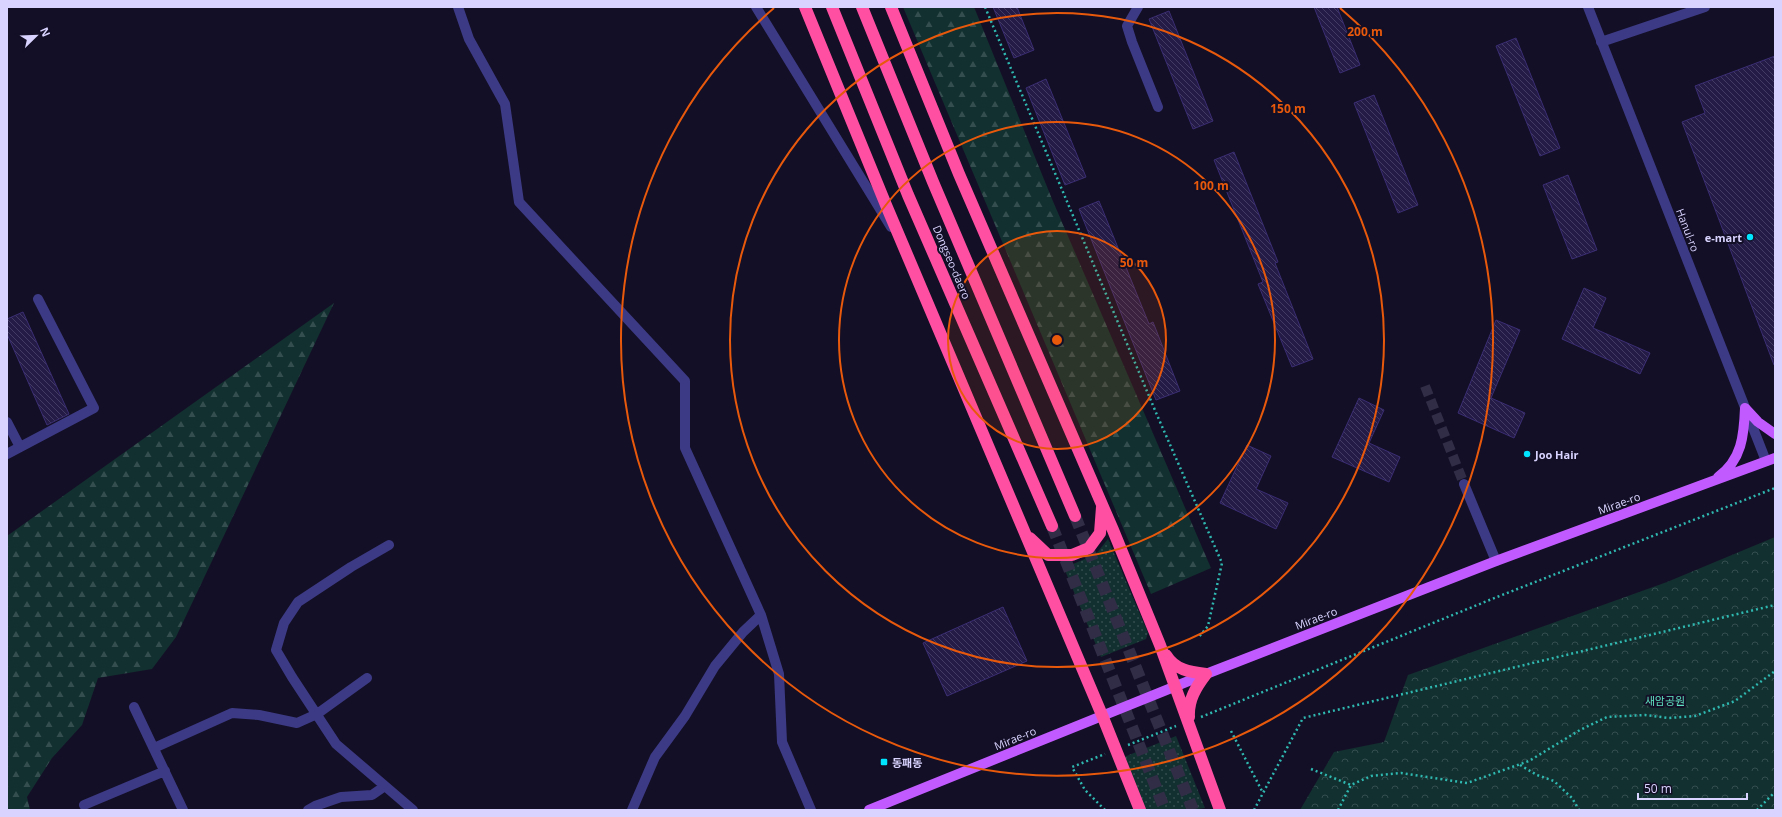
<svg xmlns="http://www.w3.org/2000/svg" width="1782" height="817" viewBox="0 0 1782 817" font-family="'Open Sans','Noto Sans KR',sans-serif">
  <style>
    .grass { fill: url(#grass-dots) }
    .forest { fill: url(#forest-firs) }
    .park { fill: url(#park-crowns) }
    .building { fill: url(#building-back-hatch); stroke: #3b2d73 }
    .lines { fill: none; stroke-linecap: round; stroke-linejoin: round }
    .minor-tunnel { stroke: #312d47; stroke-width: 10; stroke-dasharray: 10 5; stroke-linecap: butt }
    .highway-tunnel { stroke: #312d47; stroke-width: 12; stroke-dasharray: 12 6; stroke-linecap: butt }
    .path { stroke: #2fb8b0; stroke-width: 2.5; stroke-dasharray: 2 3; stroke-linecap: butt }
    .minor { stroke: #3d3a85; stroke-width: 10 }
    .major { stroke: #c25bff; stroke-width: 10 }
    .highway { stroke: #ff4fa3; stroke-width: 12 }
    .ring { fill: none; stroke: #e8590c; stroke-width: 2 }
    .poi-dot { fill: #00e5ff; stroke: #130f26; stroke-width: 1.5 }
    .labels { text-anchor: middle; dominant-baseline: central; stroke-width: 4; stroke-linejoin: round; paint-order: stroke }
    .street-label { font-size: 11px; fill: #d9d4ff; stroke: #130f26 }
    .poi-label { font-size: 11px; font-weight: bold; fill: #d9d4ff; stroke: #130f26; text-anchor: start }
    .park-label { font-size: 11px; fill: #5fe0c0; stroke: #130f26 }
    .centre { fill: #e8590c; stroke: #130f26; stroke-width: 2 }
    .ring-label { font-size: 12px; text-anchor: middle; font-weight: bold; fill: #e8590c; stroke: #130f26; stroke-width: 4; stroke-linejoin: round; paint-order: stroke }
  </style>
  <defs>
    <pattern id="grass-dots" width="8" height="8" patternUnits="userSpaceOnUse"><rect width="8" height="8" fill="#12302f"/><path d="M2 2h.1M6 6h.1" fill="none" stroke="#344d4e" stroke-width="1.8" stroke-linecap="round"/></pattern>
    <pattern id="forest-firs" width="22" height="20" patternUnits="userSpaceOnUse"><rect width="22" height="20" fill="#12302f"/><path d="M5 1l3.5 6h-7zM16 11l3.5 6h-7z" fill="#344d4e"/></pattern>
    <pattern id="park-crowns" width="20" height="18" patternUnits="userSpaceOnUse"><rect width="20" height="18" fill="#12302f"/><path d="M2 6a3 3 0 1 1 6 0M12 15a3 3 0 1 1 6 0" fill="none" stroke="#344d4e"/></pattern>
    <pattern id="building-back-hatch" width="6" height="6" patternUnits="userSpaceOnUse"><rect width="6" height="6" fill="#241b47"/><path d="M-1 5l2 2M0 0l6 6M5-1l2 2" fill="none" stroke="#433b63"/></pattern>
  </defs>
  <rect width="100%" height="100%" fill="#130f26"/>
  <!-- grass -->
  <path class="grass" d="M 1108,539 L 1148,633 L 1146,639 L 1101,657 L 1064,568 L 1096,554 Z
    M 1176,736 L 1205,808 L 1191,810 L 1145,810 L 1124,757 Z"/>
  <!-- forest -->
  <path class="forest" d="M 903,7 L 974,7 L 1052,199 L 1211,568 L 1151,594 Z
    M 334,303 L 176,637 L 152,669 L 98,678 L 82,725 L 52,758 L 27,797 L 30,810 L 7,810 L 7,536 Z"/>
  <!-- park -->
  <path class="park" d="M 1775,537 L 1775,810 L 1300,810 L 1334,752 L 1384,742 L 1408,675 L 1667,582 Z"/>
  <!-- building -->
  <path class="building" d="M 993,7 L 1017,7 L 1034,50 L 1014,58 Z
    M 1314,7 L 1337,7 L 1360,65 L 1340,73 Z
    M 1169,11 L 1213,121 L 1193,129 L 1149,19 Z
    M 1516,38 L 1560,148 L 1540,156 L 1496,46 Z
    M 1775,56 L 1775,365 L 1774,365 L 1682,122 L 1705,113 L 1695,86 Z
    M 1046,79 L 1086,177 L 1065,185 L 1026,88 Z
    M 1374,95 L 1418,205 L 1398,213 L 1354,103 Z
    M 1234,152 L 1278,262 L 1275,263 L 1313,359 L 1292,367 L 1258,284 L 1263,282 L 1214,160 Z
    M 1568,175 L 1597,250 L 1572,259 L 1543,185 Z
    M 1099,201 L 1149,324 L 1153,322 L 1180,391 L 1156,400 L 1079,209 Z
    M 1584,288 L 1606,298 L 1593,328 L 1650,353 L 1640,374 L 1562,339 Z
    M 23,312 L 69,414 L 47,425 L 7,334 L 7,319 Z
    M 1496,320 L 1520,330 L 1491,398 L 1525,413 L 1514,438 L 1458,413 Z
    M 1359,398 L 1384,410 L 1369,443 L 1400,457 L 1389,482 L 1332,457 Z
    M 1247,445 L 1271,456 L 1256,489 L 1288,503 L 1276,529 L 1220,503 Z
    M 1003,607 L 1027,661 L 947,696 L 923,643 Z"/>
  <g class="lines">
    <!-- minor-tunnel -->
    <path class="minor-tunnel" d="M 1425,386 L 1464,484"/>
    <!-- highway-tunnel -->
    <path class="highway-tunnel" d="M 1075,516 L 1193,810
      M 1052,526 L 1165,810"/>
    <!-- path -->
    <path class="path" d="M 985,7 L 1157,415 L 1222,563 L 1208,626 L 1198,638
      M 1201,717 L 1497,597 L 1775,488
      M 1231,731 L 1263,793
      M 1128,745 L 1176,726
      M 1520,765 L 1537,775 L 1554,781 L 1572,798 L 1579,810
      M 1311,769 L 1351,785
      M 1105,810 L 1085,790 L 1072,767 L 1105,754
      M 1254,810 L 1303,718 L 1775,605
      M 1338,810 L 1351,785 L 1371,776 L 1401,773 L 1467,783 L 1529,761 L 1580,730 L 1607,717 L 1645,715 L 1669,718 L 1695,716 L 1735,701 L 1775,671
      M 1757,810 L 1775,792"/>
    <!-- minor -->
    <path class="minor" d="M 458,7 L 469,39 L 505,104 L 519,202 L 685,381 L 685,448 L 761,615 L 779,674 L 782,742 L 811,810
      M 756,7 L 891,227
      M 1138,7 L 1127,26 L 1132,42 L 1158,107
      M 1588,7 L 1766,461
      M 1601,42 L 1705,7
      M 7,422 L 20,447
      M 7,454 L 94,408 L 38,299
      M 1464,484 L 1496,561
      M 389,545 L 351,567 L 298,602 L 284,623 L 276,650 L 292,677 L 336,744 L 413,810
      M 134,707 L 183,810
      M 154,748 L 232,713 L 259,715 L 297,723 L 317,714 L 367,678
      M 84,805 L 165,771
      M 308,810 L 315,806 L 341,797 L 372,795 L 385,786
      M 632,810 L 655,757 L 685,716 L 715,666 L 743,632 L 761,615"/>
    <!-- major -->
    <path class="major" d="M 1745,408 L 1758,422 L 1775,434
      M 1718,477 C 1742,460 1744,435 1745,408
      M 869,810 L 1206,674 L 1496,561 L 1775,458"/>
    <!-- highway -->
    <path class="highway" d="M 805,7 L 886,205 L 1102,715 L 1140,810
      M 832,7 L 908,195 L 1052,526
      M 862,7 L 933,182 L 1075,516
      M 891,7 L 959,174 L 1113,530 L 1160,645 L 1220,810
      M 1030,538 L 1048,555 L 1072,555 L 1089,548 L 1100,533 L 1102,507
      M 1166,655 C 1175,670 1190,672 1206,674 C 1196,687 1188,700 1189,717"/>
  </g>
  <!-- distance rings -->
  <circle cx="1057" cy="340" r="109" fill="#e8590c" fill-opacity=".12"/>
  <g class="ring">
    <circle cx="1057" cy="340" r="109"/>
    <circle cx="1057" cy="340" r="218"/>
    <circle cx="1057" cy="340" r="327"/>
    <path d="M1340 8A436 436 0 1 1 774 8"/>
  </g>
  <!-- markers -->
  <g class="poi-dot">
    <circle cx="1750" cy="237" r="4"/>
    <circle cx="1527" cy="454" r="4"/>
    <rect x="880" y="758" width="8" height="8" rx="2"/>
  </g>
  <g class="labels">
    <!-- street labels -->
    <g class="street-label">
      <text transform="translate(1688 230) rotate(69)">Hanul-ro</text>
      <text transform="translate(952 262) rotate(67)">Dongseo-daero</text>
      <text transform="translate(1619 503) rotate(-20)">Mirae-ro</text>
      <text transform="translate(1316 618) rotate(-21)">Mirae-ro</text>
      <text transform="translate(1015 738) rotate(-22)">Mirae-ro</text>
    </g>
    <!-- poi labels -->
    <g class="poi-label">
      <text x="1742" y="237" text-anchor="end">e-mart</text>
      <text x="1535" y="454">Joo Hair</text>
      <text x="892" y="762">동패동</text>
    </g>
    <!-- park labels -->
    <g class="park-label">
      <text x="1665" y="700">새암공원</text>
    </g>
  </g>
  <circle cx="1057" cy="340" r="6" class="centre"/>
  <g class="ring-label">
    <text x="1365" y="36">200 m</text>
    <text x="1288" y="113">150 m</text>
    <text x="1211" y="190">100 m</text>
    <text x="1134" y="267">50 m</text>
  </g>
  <!-- border -->
  <rect width="1782" height="817" fill="none" stroke="#d9d4ff" stroke-width="16"/>
  <!-- north arrow -->
  <g transform="translate(36 36) rotate(67)" stroke="#130f26" stroke-width="3" paint-order="stroke">
  <path d="M0-3L7 15L0 10L-7 15Z" fill="#d9d4ff"/>
  <text y="-6" font-size="11" font-weight="bold" text-anchor="middle" fill="#d9d4ff">N</text>
  </g>
  <!-- scale -->
  <path d="M1638 793v6h109v-6" fill="none" stroke="#d9d4ff" stroke-width="2"/>
  <text x="1644" y="793" font-size="12" fill="#d9d4ff" stroke="#130f26" stroke-width="3" paint-order="stroke">50 m</text>
</svg>
